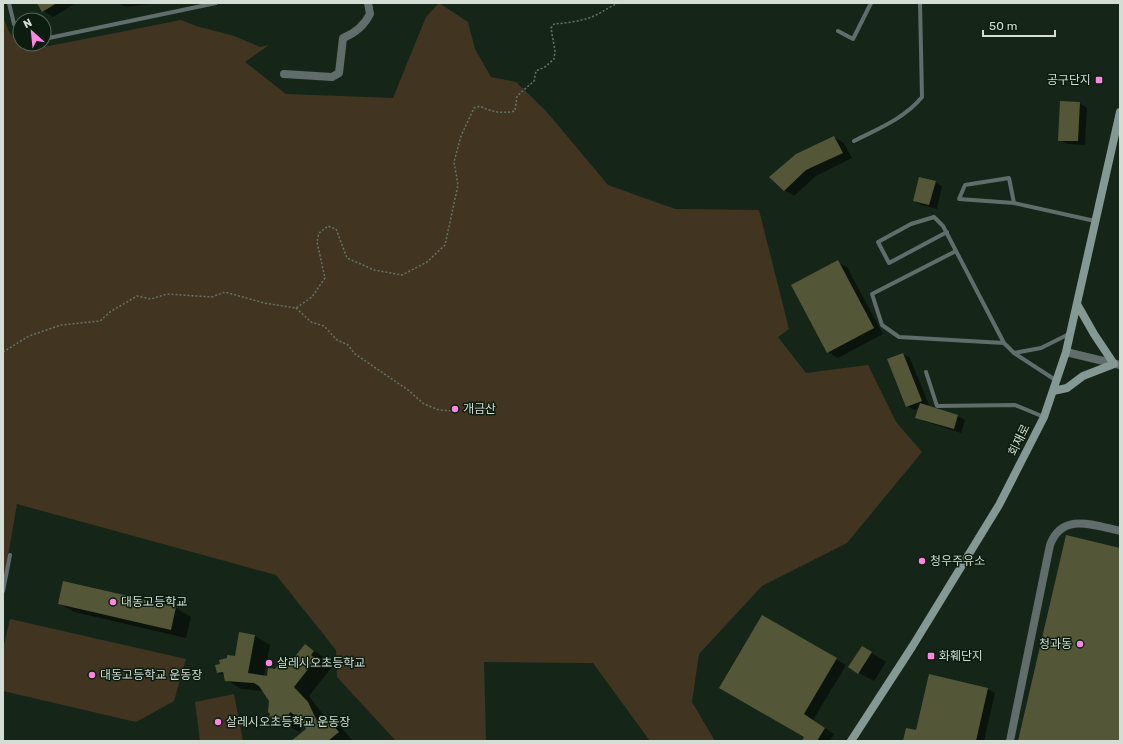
<svg xmlns="http://www.w3.org/2000/svg" width="1123" height="744" viewBox="0 0 1123 744" font-family="Rubik,'Noto Sans KR',sans-serif">
  <style>
    .green { fill: #413522 }
    .shadow { fill: #0007 }
    .building { fill: #535737 }
    .lines { fill: none; stroke-linecap: round; stroke-linejoin: round }
    .path { stroke: #667468; stroke-width: 1.5; stroke-dasharray: 2 2; stroke-linecap: butt }
    .service { stroke: #606d6b; stroke-width: 4 }
    .minor { stroke: #606d6b; stroke-width: 8 }
    .tertiary { stroke: #606d6b; stroke-width: 8 }
    .secondary { stroke: #849894; stroke-width: 8 }
    .poi-dot { fill: #fc86e4; stroke: #0c1d0f; stroke-width: 1.5 }
    .labels { text-anchor: middle; dominant-baseline: central; stroke-width: 3; stroke-linejoin: round; paint-order: stroke }
    .poi-label { font-size: 12px; fill: #d3ddd4; stroke: #0c1d0f; text-anchor: start }
    .street-label { font-size: 12px; fill: #d3ddd4; stroke: #0c1d0f }
  </style>
  <rect width="100%" height="100%" fill="#152618"/>
  <!-- green -->
  <path class="green" d="M 439,3 L 468,22 L 475,49 L 491,77 L 516,82 L 546,111 L 608,185 L 675,209 L 759,210 L 789,329 L 778,337 L 806,373 L 868,365 L 896,422 L 922,452 L 847,543 L 762,586 L 699,654 L 692,702 L 715,741 L 650,741 L 593,663 L 484,662 L 486,741 L 396,741 L 337,677 L 336,650 L 276,575 L 17,504 L 3,584 L 3,16 C 11,41 15,41 39,48 L 181,20 L 196,26 L 234,36 L 260,47 L 269,45 L 245,62 L 286,94 L 393,98 L 426,17 Z
    M 10,619 L 186,659 L 174,701 L 136,722 L 3,691 L 3,649 Z
    M 234,694 L 243,741 L 200,741 L 195,702 Z"/>
  <!-- shadow -->
  <path class="shadow" d="M 38,3 L 76,3 L 53,17 L 43,11 Z
    M 118,3 L 157,3 L 126,7 Z
    M 1080,103 L 1087,108 L 1085,145 L 1067,144 L 1059,140 Z
    M 834,137 L 844,143 L 852,158 L 816,176 L 794,196 L 784,190 Z
    M 935,182 L 942,186 L 937,209 L 921,205 L 914,201 Z
    M 837,262 L 847,267 L 883,334 L 838,358 L 828,352 Z
    M 903,354 L 910,358 L 929,405 L 925,406 L 958,416 L 965,420 L 961,433 L 924,421 L 916,417 L 919,408 L 914,410 L 907,406 Z
    M 64,582 L 176,608 L 191,617 L 186,638 L 74,612 L 59,603 Z
    M 762,616 L 846,665 L 813,720 L 834,734 L 830,741 L 803,741 L 805,737 Z
    M 240,634 L 255,636 L 270,645 L 264,676 L 268,677 L 286,670 L 305,645 L 328,660 L 326,664 L 331,668 L 309,696 L 325,717 L 339,725 L 353,741 L 293,741 L 307,729 L 304,723 L 300,732 L 270,717 L 270,700 L 264,691 L 241,689 L 226,680 L 225,676 L 218,673 L 221,664 L 236,657 Z
    M 863,647 L 886,662 L 874,681 L 859,673 Z
    M 988,689 L 995,693 L 984,741 L 904,741 Z"/>
  <!-- building -->
  <path class="building" d="M 37,3 L 57,3 L 42,12 Z
    M 1060,101 L 1080,102 L 1078,141 L 1058,141 Z
    M 834,136 L 843,153 L 806,170 L 784,191 L 769,177 L 796,154 Z
    M 919,177 L 936,181 L 929,205 L 913,201 Z
    M 838,260 L 874,328 L 827,353 L 791,285 Z
    M 903,353 L 922,401 L 906,407 L 887,359 Z
    M 920,403 L 958,415 L 954,429 L 915,418 Z
    M 1066,535 L 1120,548 L 1120,741 L 1018,741 Z
    M 63,581 L 176,607 L 171,630 L 58,604 Z
    M 762,615 L 837,658 L 804,714 L 825,728 L 817,741 L 802,741 L 804,737 L 719,688 Z
    M 239,632 L 255,635 L 248,673 L 267,676 L 268,668 L 275,669 L 279,664 L 285,669 L 305,644 L 314,651 L 311,655 L 316,659 L 294,687 L 308,702 L 317,721 L 324,715 L 339,732 L 328,741 L 291,741 L 306,729 L 301,719 L 290,712 L 284,724 L 269,717 L 270,714 L 268,712 L 269,701 L 259,686 L 254,683 L 225,681 L 223,672 L 217,673 L 215,665 L 220,664 L 219,660 L 227,658 L 227,655 L 235,656 Z
    M 862,646 L 872,652 L 858,674 L 848,667 Z
    M 929,674 L 988,688 L 976,741 L 903,741 L 906,728 L 916,730 Z"/>
  <g class="lines">
    <!-- path -->
    <path class="path" d="M 296,308 L 311,322 L 324,326 L 337,340 L 348,345 L 355,354 L 408,390 L 424,404 L 439,410 L 455,411
      M 3,352 L 29,336 L 61,325 L 100,321 L 110,312 L 137,296 L 151,299 L 167,294 L 212,297 L 225,292 L 264,303 L 296,308 L 312,297 L 325,278 L 317,242 L 319,233 L 328,226 L 336,229 L 347,258 L 374,270 L 402,275 L 427,262 L 445,245 L 458,185 L 454,162 L 461,136 L 474,108 L 480,106 C 491,112 502,114 515,111 L 517,96 L 534,81 L 536,71 L 545,67 L 554,59 L 555,51 L 551,28 L 554,24 C 567,23 583,21 594,16 C 603,12 610,6 619,3"/>
    <!-- service -->
    <path class="service" d="M 9,3 L 14,24 L 20,31
      M 838,31 L 853,39 L 871,3
      M 44,39 L 216,3
      M 854,141 C 878,129 905,118 922,97 L 920,3
      M 1014,203 L 959,199 L 965,185 L 1009,178 L 1014,203 L 1095,221
      M 947,232 L 889,263 L 878,242 L 911,224 L 934,217 L 943,226 L 1004,343 L 1014,353 L 1057,381
      M 956,251 L 872,294 L 882,325 L 899,337 L 1004,343
      M 1014,353 L 1041,348 L 1069,334
      M 926,372 L 937,406 L 1015,405 L 1044,417
      M 3,591 L 10,555"/>
    <!-- minor -->
    <path class="minor" d="M 284,74 L 332,77 L 339,73 L 343,38 C 356,33 364,26 370,14 L 368,3
      M 1010,741 L 1050,545 C 1062,512 1093,525 1120,531"/>
    <!-- tertiary -->
    <path class="tertiary" d="M 1066,352 L 1120,365"/>
    <!-- secondary -->
    <path class="secondary" d="M 1053,391 L 1067,388 L 1083,376 L 1114,364 L 1094,334 L 1077,304
      M 851,741 L 912,647 L 999,505 L 1044,417 L 1066,352 L 1120,112"/>
  </g>
  <!-- markers -->
  <g class="poi-dot">
    <rect x="1095" y="76" width="8" height="8" rx="2"/>
    <circle cx="455" cy="409" r="4"/>
    <circle cx="922" cy="561" r="4"/>
    <circle cx="113" cy="602" r="4"/>
    <circle cx="1080" cy="644" r="4"/>
    <rect x="927" y="652" width="8" height="8" rx="2"/>
    <circle cx="269" cy="663" r="4"/>
    <circle cx="92" cy="675" r="4"/>
    <circle cx="218" cy="722" r="4"/>
  </g>
  <g class="labels">
    <!-- poi labels -->
    <g class="poi-label">
      <text x="1091" y="80" text-anchor="end">공구단지</text>
      <text x="463" y="409">개금산</text>
      <text x="930" y="561">청우주유소</text>
      <text x="121" y="602">대동고등학교</text>
      <text x="1072" y="644" text-anchor="end">청과동</text>
      <text x="939" y="656">화훼단지</text>
      <text x="277" y="663">살레시오초등학교</text>
      <text x="100" y="675">대동고등학교 운동장</text>
      <text x="226" y="722">살레시오초등학교 운동장</text>
    </g>
    <!-- street labels -->
    <g class="street-label">
      <text transform="translate(1019 440) rotate(-64)">회재로</text>
    </g>
  </g>
  <!-- border -->
  <rect width="1123" height="744" fill="none" stroke="#d3ddd4" stroke-width="8"/>
  <!-- north arrow -->
  <g transform="translate(32 32) rotate(333)"><circle r="19" fill="#0c1d0f" stroke="#5c6a5e"/>
  <path d="M0-3L7 15L0 10L-7 15Z" fill="#fc86e4"/>
  <text y="-6" font-size="11" font-weight="bold" text-anchor="middle" fill="#d3ddd4">N</text>
  </g>
  <!-- scale -->
  <path d="M983 30v6h72v-6" fill="none" stroke="#d3ddd4" stroke-width="2"/>
  <text x="989" y="30" font-size="12" fill="#d3ddd4" stroke="#0c1d0f" stroke-width="3" paint-order="stroke">50 m</text>
</svg>
